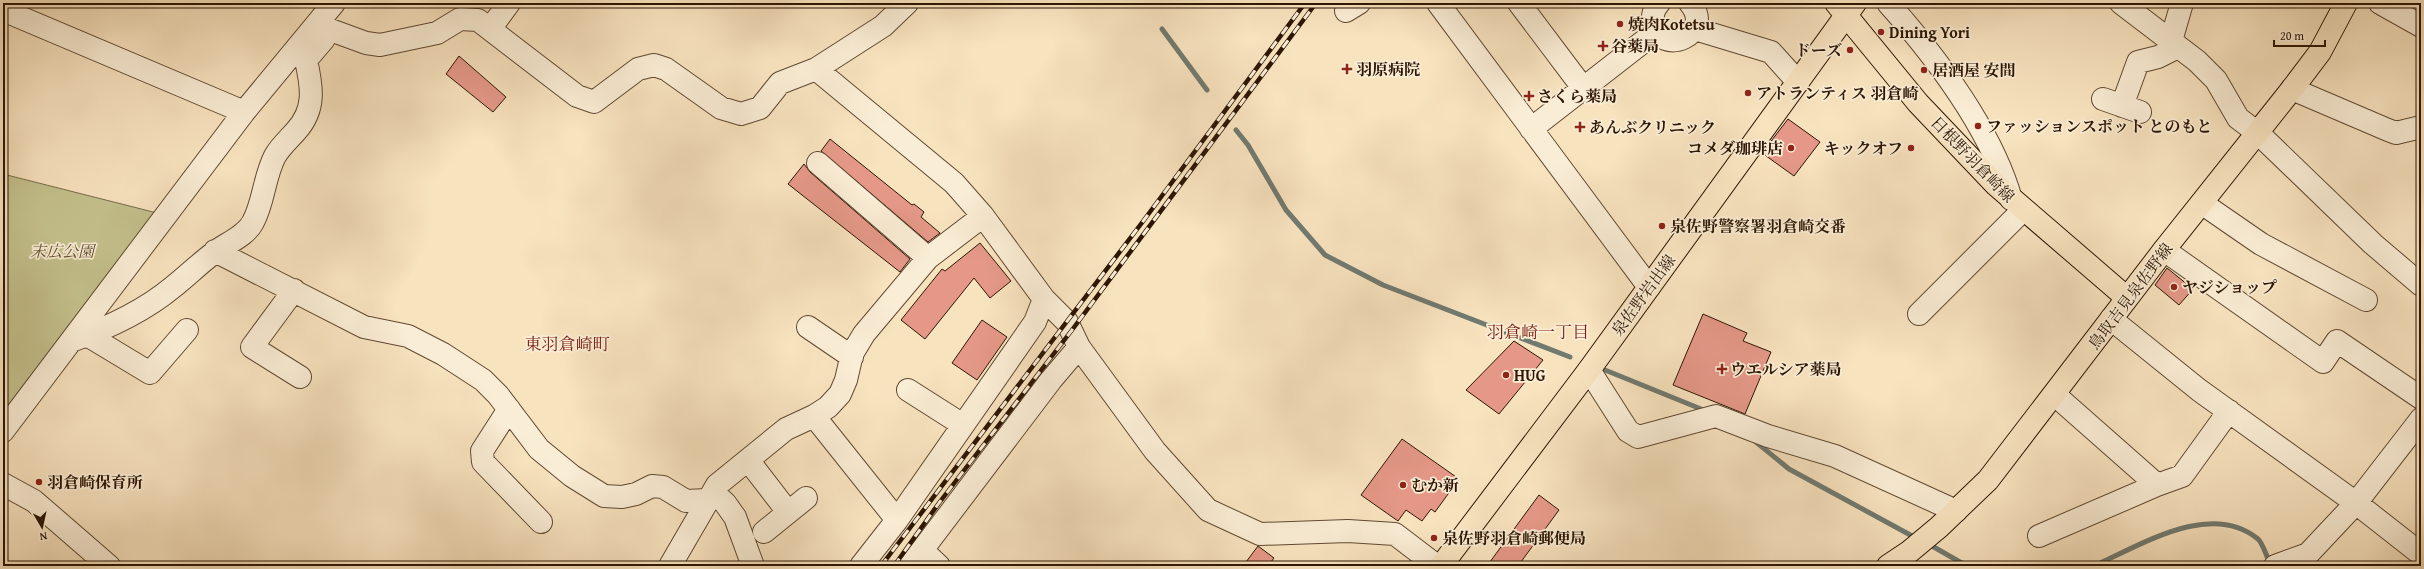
<svg xmlns="http://www.w3.org/2000/svg" width="2424" height="569" viewBox="0 0 2424 569" font-family="'Gentium Book Plus','Noto Serif JP',serif">
  <style>
    .green { fill: #c4c18d; stroke: #786c48 }
    .lines { fill: none; stroke-linecap: round; stroke-linejoin: round }
    .stream { stroke: #717a70; stroke-width: 5 }
    .building { fill: #e59888; stroke: #2d1603 }
    .minor-casing { stroke: #604932; stroke-width: 24 }
    .major-casing { stroke: #2d1603; stroke-width: 24 }
    .minor { stroke: #faedd5; stroke-width: 22 }
    .major { stroke: #f8e3bf; stroke-width: 22 }
    .rail-casing { stroke: #2d1603; stroke-width: 4.5 }
    .rail { stroke: #faedd5; stroke-width: 3; stroke-dasharray: 9; stroke-linecap: butt }
    .poi-dot { fill: #8f2418; stroke: #faedd5; stroke-width: 1.5 }
    .labels { text-anchor: middle; dominant-baseline: central; stroke-width: 3.5; stroke-linejoin: round; paint-order: stroke }
    .poi-label { font-size: 16px; font-weight: bold; fill: #2d1603; stroke: #faedd5; text-anchor: start }
    .street-label { font-size: 16px; fill: #2d1603; stroke: #faedd5 }
    .park-label { font-size: 16px; font-style: italic; fill: #625233; stroke: #faedd5 }
    .neighbourhood-label { font-size: 17px; fill: #7a1f14; stroke: #faedd5 }
  </style>
  <rect width="100%" height="100%" fill="#f8e3bf"/>
  <filter id="stains"><feTurbulence type="fractalNoise" baseFrequency=".005" numOctaves="4"/><feColorMatrix values="0 0 0 0 .2 0 0 0 0 .09 0 0 0 0 .02 0 0 0 .5 -.17"/></filter>
  <radialGradient id="worn" r=".72"><stop offset=".6" stop-color="#630" stop-opacity="0"/><stop offset="1" stop-color="#630" stop-opacity=".3"/></radialGradient>
  <!-- green -->
  <path class="green" d="M 3,174 L 165,215 L 3,427 Z"/>
  <g class="lines">
    <!-- stream -->
    <path class="stream" d="M 1162,29 L 1207,90
      M 1236,130 L 1248,145 L 1286,210 L 1325,255 L 1383,285 L 1570,357
      M 1605,370 L 1701,409
      M 1756,442 L 1789,469 L 1914,537
      M 1932,546 L 1967,566
      M 2094,566 C 2141,545 2211,500 2258,539 C 2263,544 2266,555 2269,561"/>
  </g>
  <!-- building -->
  <path class="building" d="M 459,56 L 506,97 L 493,112 L 446,74 Z
    M 1788,119 L 1820,142 L 1794,176 L 1762,153 Z
    M 830,139 L 912,205 L 914,204 L 924,212 L 921,217 L 940,233 L 928,242 L 821,151 Z
    M 804,164 L 810,172 L 910,259 L 900,272 L 788,184 Z
    M 980,243 L 1011,281 L 990,298 L 974,278 L 925,339 L 901,320 L 942,269 L 945,271 Z
    M 2167,268 L 2193,289 L 2179,305 L 2155,285 Z
    M 1703,314 L 1747,333 L 1743,341 L 1771,352 L 1745,414 L 1673,385 Z
    M 982,320 L 1007,337 L 977,380 L 952,363 Z
    M 1514,341 L 1543,360 L 1499,414 L 1466,390 Z
    M 1402,439 L 1459,479 L 1435,512 L 1431,509 L 1422,521 L 1406,510 L 1398,521 L 1361,495 Z
    M 1539,495 L 1559,510 L 1518,566 L 1487,566 Z
    M 1258,546 L 1274,558 L 1268,566 L 1243,566 Z"/>
  <g class="lines">
    <defs>
      <path id="minor" d="M 1438,3 L 1649,287
        M 1519,3 L 1583,88
        M 1659,3 C 1654,8 1652,16 1653,23 C 1660,58 1716,34 1690,3
        M 1888,3 C 1936,57 1991,130 2011,199
        M 2121,3 L 2197,61 L 2216,80 L 2238,118 L 2259,134 L 2373,244 L 2421,285
        M 2380,3 L 2421,26
        M 3,10 L 244,112
        M 1346,11 L 1359,3
        M 317,25 L 366,43 L 380,45 L 437,33 L 460,19 L 478,20 L 577,96 L 594,102 L 638,69 L 654,65 L 666,69 L 721,108 L 741,114 L 760,108 L 780,83 L 816,69 L 883,26 L 907,3
        M 490,29 L 509,3
        M 1695,29 L 1771,52 L 1798,82
        M 2171,41 L 2182,3
        M 816,69 L 954,183 L 983,216 L 1044,299 L 1067,322 L 1079,347 L 1155,451 L 1208,510 L 1260,534 L 1348,531 L 1395,534 L 1437,566
        M 2292,89 L 2388,130 L 2396,133 L 2421,127
        M 2103,99 L 2140,112
        M 2122,106 L 2138,62 L 2158,57 L 2178,47
        M 1531,129 L 1657,31
        M 818,163 L 928,258
        M 2203,204 L 2261,244 L 2366,300
        M 2164,250 L 2323,362 L 2337,341 L 2421,398
        M 215,251 L 364,327 L 408,336 L 443,354 L 483,380 L 498,395 L 539,449 L 572,476 L 604,496 L 622,497 L 636,494 L 652,486 L 663,487 L 686,501 L 707,500
        M 294,290 L 252,347 L 300,377
        M 1919,314 L 2023,210
        M 2111,319 L 2199,390 L 2356,503 L 2421,554
        M 808,327 L 852,357
        M 87,335 L 150,373 L 187,330
        M 71,341 C 108,328 143,312 173,287 C 187,276 200,263 215,252 C 227,243 246,236 253,222 C 264,202 264,177 275,156 C 280,147 289,139 296,131 C 316,109 312,87 306,60 L 324,39
        M 1589,370 L 1628,431 L 1638,437 L 1716,416 L 1768,436 L 1835,456 L 1956,511
        M 908,390 L 963,425
        M 2055,395 L 2157,485 L 2182,476 L 2229,411
        M 509,409 L 482,451 L 483,462 L 541,522
        M 814,416 L 897,520
        M 3,431 L 244,112 L 334,3
        M 748,460 L 788,512
        M 3,484 L 34,501 L 109,566
        M 713,492 L 725,503 L 735,517 L 753,566
        M 764,532 L 806,498
        M 2039,536 L 2157,485
        M 922,550 L 939,566
        M 670,566 L 717,485 L 786,429 L 814,416 L 828,407 L 840,394 L 846,380 L 852,354 L 864,334 L 928,258 L 983,216
        M 861,566 L 897,520 L 1035,322 L 1044,299
        M 910,566 L 1051,380 L 1079,347
        M 2275,566 L 2308,554 L 2356,503 L 2421,419"/>
      <path id="major" d="M 1836,3 L 1918,103 L 1996,185 L 2127,298
        M 1441,566 L 1589,370 L 1855,3
        M 1888,566 L 1909,552 L 1939,527 L 1988,480 L 2164,250 L 2292,89 L 2320,52 L 2346,3"/>
    </defs>
    <!-- minor casing -->
    <use href="#minor" class="minor-casing"/>
    <!-- major casing -->
    <use href="#major" class="major-casing"/>
    <!-- minor -->
    <use href="#minor" class="minor"/>
    <!-- major -->
    <use href="#major" class="major"/>
    <defs>
      <path id="rail" d="M 881,566 L 1144,220 L 1305,3
        M 894,566 L 939,503 L 1072,330 L 1316,3"/>
    </defs>
    <!-- rail casing -->
    <use href="#rail" class="rail-casing"/>
    <!-- rail -->
    <use href="#rail" class="rail"/>
  </g>
  <!-- markers -->
  <g class="poi-dot">
    <circle cx="1620" cy="24" r="4"/>
    <circle cx="1881" cy="32" r="4"/>
    <path d="M1601 40h4v4h4v4h-4v4h-4v-4h-4v-4h4z"/>
    <circle cx="1850" cy="50" r="4"/>
    <path d="M1345 63h4v4h4v4h-4v4h-4v-4h-4v-4h4z"/>
    <circle cx="1924" cy="70" r="4"/>
    <circle cx="1748" cy="93" r="4"/>
    <path d="M1527 90h4v4h4v4h-4v4h-4v-4h-4v-4h4z"/>
    <circle cx="1978" cy="126" r="4"/>
    <path d="M1578 121h4v4h4v4h-4v4h-4v-4h-4v-4h4z"/>
    <circle cx="1791" cy="148" r="4"/>
    <circle cx="1911" cy="148" r="4"/>
    <circle cx="1662" cy="226" r="4"/>
    <circle cx="2174" cy="287" r="4"/>
    <path d="M1720 363h4v4h4v4h-4v4h-4v-4h-4v-4h4z"/>
    <circle cx="1506" cy="375" r="4"/>
    <circle cx="39" cy="482" r="4"/>
    <circle cx="1403" cy="485" r="4"/>
    <circle cx="1434" cy="538" r="4"/>
  </g>
  <g class="labels">
    <!-- poi labels -->
    <g class="poi-label">
      <text x="1628" y="24">焼肉Kotetsu</text>
      <text x="1889" y="32">Dining Yori</text>
      <text x="1611" y="46">谷薬局</text>
      <text x="1842" y="50" text-anchor="end">ドーズ</text>
      <text x="1356" y="69">羽原病院</text>
      <text x="1932" y="70">居酒屋 安間</text>
      <text x="1756" y="93">アトランティス 羽倉崎</text>
      <text x="1537" y="96">さくら薬局</text>
      <text x="1986" y="126">ファッションスポット とのもと</text>
      <text x="1589" y="127">あんぶクリニック</text>
      <text x="1783" y="148" text-anchor="end">コメダ珈琲店</text>
      <text x="1903" y="148" text-anchor="end">キックオフ</text>
      <text x="1670" y="226">泉佐野警察署羽倉崎交番</text>
      <text x="2182" y="287">ヤジショップ</text>
      <text x="1730" y="369">ウエルシア薬局</text>
      <text x="1514" y="375">HUG</text>
      <text x="47" y="482">羽倉崎保育所</text>
      <text x="1411" y="485">むか新</text>
      <text x="1442" y="538">泉佐野羽倉崎郵便局</text>
    </g>
    <!-- street labels -->
    <g class="street-label">
      <text transform="translate(1973 159) rotate(46)">日根野羽倉崎線</text>
      <text transform="translate(1643 295) rotate(-54)">泉佐野岩出線</text>
      <text transform="translate(2130 296) rotate(-53)">鳥取吉見泉佐野線</text>
    </g>
    <!-- park labels -->
    <g class="park-label">
      <text x="62" y="251">末広公園</text>
    </g>
    <!-- neighbourhood labels -->
    <g class="neighbourhood-label">
      <text x="1538" y="331">羽倉崎一丁目</text>
      <text x="567" y="343">東羽倉崎町</text>
    </g>
  </g>
  <!-- margin -->
  <rect width="2424" height="569" fill="none" stroke="#f8e3bf" stroke-width="16"/>
  <rect x="4" y="4" width="2416" height="561" fill="none" stroke="#2d1603" stroke-width="2"/>
  <rect x="8" y="8" width="2408" height="553" fill="none" stroke="#2d1603"/>
  <!-- north arrow -->
  <g transform="translate(42 527) rotate(171)" stroke="#faedd5" stroke-width="3" paint-order="stroke">
  <path d="M0-3L7 15L0 10L-7 15Z" fill="#2d1603"/>
  <text y="-6" font-size="11" font-weight="bold" text-anchor="middle" fill="#2d1603">N</text>
  </g>
  <!-- scale -->
  <path d="M2274 40v6h51v-6" fill="none" stroke="#2d1603" stroke-width="2"/>
  <text x="2280" y="40" font-size="12" fill="#2d1603" stroke="#faedd5" stroke-width="3" paint-order="stroke">20 m</text>
  <rect width="100%" height="100%" filter="url(#stains)"/>
  <rect width="100%" height="100%" fill="url(#worn)"/>
</svg>
